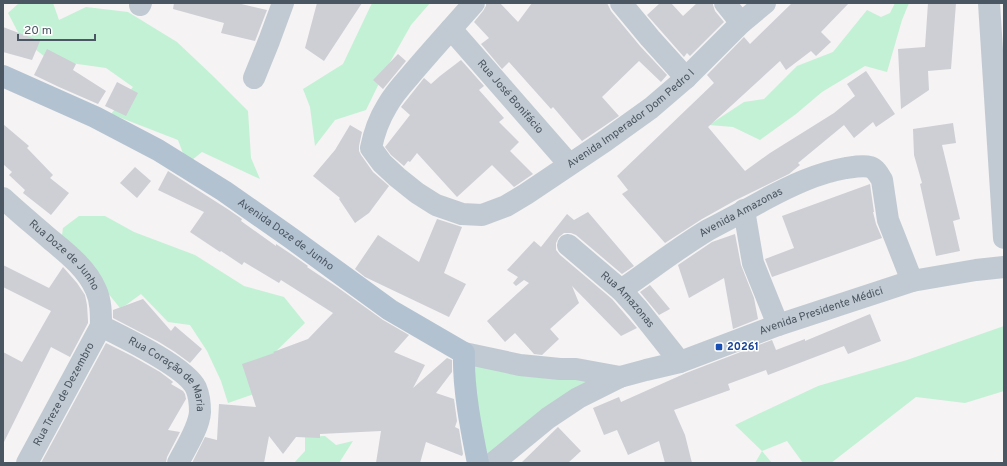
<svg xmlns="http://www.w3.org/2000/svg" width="1007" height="466" viewBox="0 0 1007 466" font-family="Overpass,sans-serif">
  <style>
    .green { fill: #c3f1d5 }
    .building { fill: #cdcfd5 }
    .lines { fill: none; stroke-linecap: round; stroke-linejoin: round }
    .minor { stroke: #c1cad2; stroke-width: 22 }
    .major { stroke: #b3c2d1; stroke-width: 22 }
    .transit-dot { fill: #1a4fb4; stroke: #fff; stroke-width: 1.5 }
    .labels { text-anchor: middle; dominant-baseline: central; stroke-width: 3; stroke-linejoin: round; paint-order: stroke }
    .street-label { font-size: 11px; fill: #4a5661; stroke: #fff }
    .transit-label { font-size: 11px; font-weight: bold; fill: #164399; stroke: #fff; text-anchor: start }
  </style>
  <rect width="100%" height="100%" fill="#f5f3f3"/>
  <!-- green -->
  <path class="green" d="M 19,3 L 53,3 L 59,20 L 86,7 L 128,12 L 177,42 L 214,77 L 248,111 L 251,158 L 260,179 L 202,152 L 187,164 L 178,140 L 111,114 L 133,87 L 106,68 L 49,60 L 21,38 L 8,13 Z
    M 372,3 L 430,3 L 411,25 L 385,71 L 366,110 L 335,120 L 315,146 L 310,107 L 303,89 L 343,64 Z
    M 895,3 L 909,3 L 902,20 L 887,72 L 865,66 L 822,92 L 796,114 L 760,140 L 733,127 L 709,125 L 744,102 L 764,99 L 797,66 L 833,52 L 867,10 L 881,17 L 890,13 Z
    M 79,216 L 105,216 L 134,232 L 195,255 L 244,286 L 284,297 L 305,323 L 269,358 L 254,394 L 228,403 L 221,381 L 207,351 L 190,325 L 168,322 L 141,294 L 126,305 L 120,308 L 90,271 L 61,242 L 63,228 Z
    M 1004,326 L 1004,391 L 965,403 L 916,397 L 831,463 L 803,463 L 787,441 L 762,451 L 772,463 L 755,463 L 762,451 L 735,425 L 818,386 L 907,360 Z
    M 466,356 L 613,372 L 489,463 Z
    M 325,436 L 336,445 L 353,441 L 339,463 L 294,463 L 305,451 L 305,437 Z"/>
  <!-- building -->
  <path class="building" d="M 174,3 L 237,3 L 267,10 L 255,41 L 221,33 L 224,23 L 173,9 Z
    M 317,3 L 362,3 L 324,61 L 305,48 Z
    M 486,3 L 500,3 L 518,22 L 532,3 L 607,3 L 611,11 L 640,46 L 667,75 L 661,82 L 639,61 L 602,97 L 619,116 L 582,141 L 553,107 L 551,109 L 509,62 L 502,69 L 481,44 L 489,38 L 474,22 L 483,11 L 486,6 Z
    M 660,3 L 671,3 L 683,16 L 697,3 L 713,3 L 713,5 L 715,11 L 724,22 L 690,56 L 687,53 L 684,57 L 647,15 Z
    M 792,3 L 849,3 L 821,32 L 831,42 L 816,56 L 811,51 L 786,70 L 780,61 L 708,127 L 745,171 L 770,153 L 834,113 L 855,96 L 847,84 L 866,71 L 895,114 L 876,127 L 873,122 L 854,138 L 844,125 L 798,163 L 800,165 L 789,174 L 736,200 L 702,219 L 665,243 L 622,194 L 628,190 L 617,176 L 714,83 L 707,75 L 744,37 L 750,44 Z
    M 928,3 L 956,3 L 951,69 L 928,71 L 929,90 L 901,109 L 898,49 L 925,47 Z
    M 3,27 L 40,41 L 32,60 L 3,52 Z
    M 47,49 L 76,64 L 73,70 L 106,91 L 98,104 L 59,87 L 34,75 Z
    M 398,54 L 406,61 L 383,89 L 373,80 Z
    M 461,60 L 484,86 L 479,90 L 504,118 L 499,122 L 519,142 L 510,151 L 533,174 L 514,187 L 492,165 L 457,197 L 417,153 L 410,162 L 408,161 L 404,166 L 391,155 L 385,147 L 410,115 L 401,107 L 424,78 L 431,84 L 440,76 Z
    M 117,82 L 138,93 L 126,116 L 105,106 Z
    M 953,123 L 956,143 L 942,145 L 960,219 L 953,221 L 960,251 L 936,256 L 920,184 L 922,183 L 914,155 L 913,129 Z
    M 3,124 L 29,146 L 27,148 L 53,175 L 50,178 L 69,193 L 51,215 L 23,193 L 25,190 L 9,175 L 12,172 L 3,164 Z
    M 350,125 L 362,132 L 359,146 L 359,151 L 361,155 L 373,172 L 389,186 L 369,213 L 355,223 L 339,199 L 340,198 L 313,176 L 335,150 Z
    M 135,167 L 151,181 L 137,198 L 120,183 Z
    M 168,171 L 229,210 L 242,219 L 241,221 L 276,246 L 276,244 L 291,254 L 308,266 L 307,267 L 337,287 L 383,320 L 409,335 L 394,352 L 425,365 L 413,388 L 447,358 L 452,360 L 452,372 L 436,393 L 454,399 L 457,421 L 455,427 L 459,429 L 463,454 L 462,456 L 426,442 L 420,463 L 376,463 L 381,431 L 320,434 L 320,438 L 296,437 L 283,454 L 269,436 L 264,463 L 192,463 L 205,437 L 217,440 L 219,404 L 256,407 L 242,364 L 274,353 L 273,352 L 308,339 L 333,313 L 281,280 L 279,283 L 244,262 L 242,265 L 221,251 L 220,252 L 190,232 L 204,212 L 158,190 Z
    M 870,184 L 874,212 L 873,212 L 876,224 L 882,238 L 772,277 L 765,259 L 794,248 L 782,216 Z
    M 588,212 L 634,266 L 622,274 L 576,235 L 571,233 L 564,233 L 559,237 L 556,243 L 556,250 L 560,255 L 612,299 L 637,328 L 621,336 L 572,286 L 579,303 L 550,329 L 559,339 L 542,355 L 534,354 L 515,333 L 505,342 L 487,321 L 529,283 L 524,280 L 516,286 L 513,283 L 518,277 L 507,270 L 534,241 L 541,247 L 567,214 L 574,220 Z
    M 437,219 L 462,227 L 444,273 L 466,284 L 449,317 L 365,277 L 355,269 L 378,235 L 419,262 Z
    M 735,234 L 741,265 L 754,298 L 758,319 L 733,329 L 724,278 L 689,298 L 678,265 L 712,242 Z
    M 3,265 L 49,288 L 63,267 L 77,283 L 85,295 L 87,305 L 88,321 L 88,323 L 70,357 L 51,347 L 3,444 L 3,352 L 22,362 L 51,311 L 3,287 Z
    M 650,285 L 670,309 L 659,315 L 640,292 Z
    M 143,299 L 171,331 L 175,326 L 202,349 L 190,363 L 175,352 L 159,342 L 113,318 L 113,310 Z
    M 870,314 L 881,341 L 848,354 L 844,346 L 768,375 L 766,370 L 728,384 L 730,390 L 674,410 L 685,435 L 692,463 L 665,463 L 659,441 L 628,455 L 617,430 L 604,435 L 593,408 L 619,397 L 621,402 L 686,373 L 772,340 L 776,350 L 805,339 L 805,341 Z
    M 106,343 L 132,356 L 160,372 L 172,381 L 173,382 L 171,384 L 183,391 L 185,394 L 186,399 L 168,430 L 180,432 L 167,457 L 166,463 L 41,463 Z
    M 558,427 L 581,451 L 568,463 L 521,463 Z"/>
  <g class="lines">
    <!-- minor -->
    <g class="minor">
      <path id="s1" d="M 474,3 C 452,28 430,52 409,77 C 401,86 393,95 387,106 C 379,119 374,133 371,148 L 382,163 L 397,177 L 417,193 L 436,205 L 462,214 L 482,215 L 506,206 L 526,194 L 605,141 L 651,108 L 686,78 L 741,23 L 765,3"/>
      <path d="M 621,3 L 650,38 L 686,78"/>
      <path d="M 725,3 L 741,23"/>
      <path d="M 989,3 L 1004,238"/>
      <path d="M 140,5 L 141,3"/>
      <path id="s2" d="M 451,29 L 569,164"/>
      <path d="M 254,78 L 269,41 L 283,3"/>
      <path id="s3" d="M 3,198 C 18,212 35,226 51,240 C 68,254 87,269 96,290 C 101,301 101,313 101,326"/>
      <path d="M 744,210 L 753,263 L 778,325"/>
      <path id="s4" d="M 568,245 L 621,290 L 638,309 L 680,362"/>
      <path id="s5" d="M 621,290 C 650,270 678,248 708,230 C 727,220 746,210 764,200 C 790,186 817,173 846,168 C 853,167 863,165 870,167 C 876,169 879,175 882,180 L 888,220 L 912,281"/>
      <path id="s6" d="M 101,326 C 123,337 186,367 196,388 C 199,395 200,405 200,412 C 199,428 185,449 178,463"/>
      <path d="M 464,353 L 520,365 L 560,369 L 576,369 L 620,377"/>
      <path id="s7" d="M 27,463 L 101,326"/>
      <path id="s8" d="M 493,463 L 548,418 L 578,398 L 620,377 L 646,370 L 680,362 L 778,325 L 912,281 L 976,270 L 1004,267"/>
    </g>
    <!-- major -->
    <path class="major" id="s9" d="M 3,76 L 95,117 L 158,150 L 224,191 L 291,238 L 390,310 L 464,353 C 463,389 471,428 478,463"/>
  </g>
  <!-- markers -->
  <rect class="transit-dot" x="715" y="343" width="8" height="8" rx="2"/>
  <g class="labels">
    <!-- street labels -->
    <g class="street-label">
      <text stroke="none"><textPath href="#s2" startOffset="90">Rua José Bonifácio</textPath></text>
      <text stroke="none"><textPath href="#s1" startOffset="493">Avenida Imperador Dom Pedro I</textPath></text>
      <text stroke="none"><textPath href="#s5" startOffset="143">Avenida Amazonas</textPath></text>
      <text stroke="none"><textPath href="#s9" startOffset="325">Avenida Doze de Junho</textPath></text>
      <text stroke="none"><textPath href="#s3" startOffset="84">Rua Doze de Junho</textPath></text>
      <text stroke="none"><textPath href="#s4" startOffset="81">Rua Amazonas</textPath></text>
      <text stroke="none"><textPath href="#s8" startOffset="366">Avenida Presidente Médici</textPath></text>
      <text stroke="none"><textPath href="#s6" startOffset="85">Rua Coração de Maria</textPath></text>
      <text stroke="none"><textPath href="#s7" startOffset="78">Rua Treze de Dezembro</textPath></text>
    </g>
    <!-- transit labels -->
    <g class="transit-label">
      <text x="727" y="347">20261</text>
    </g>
  </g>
  <!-- border -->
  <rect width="1007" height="466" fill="none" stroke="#4a5661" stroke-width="8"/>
  <!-- scale -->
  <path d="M18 34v6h77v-6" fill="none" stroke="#4a5661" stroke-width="2"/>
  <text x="24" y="34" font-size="12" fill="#4a5661" stroke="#ffffff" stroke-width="3" paint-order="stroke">20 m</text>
</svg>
